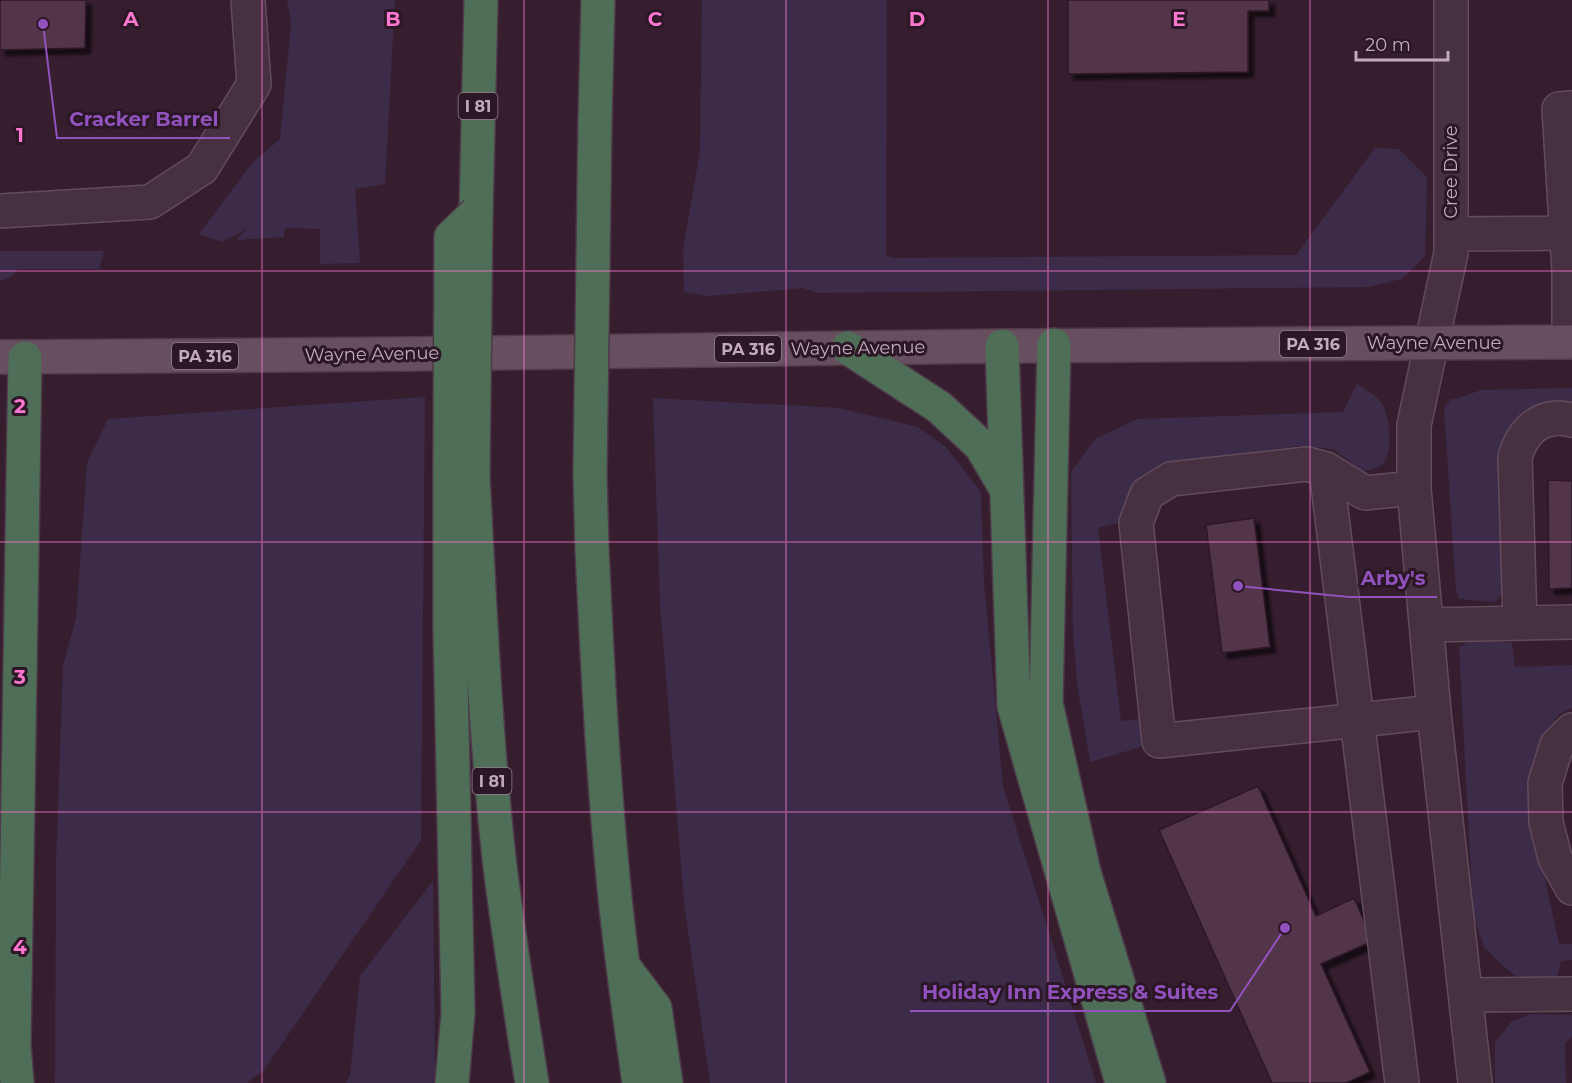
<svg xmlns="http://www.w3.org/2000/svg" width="1572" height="1083" viewBox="0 0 1572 1083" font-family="Montserrat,sans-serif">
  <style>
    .green { fill: #3c2c49 }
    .building { fill: #53354a; stroke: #2d1927; stroke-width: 1.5; filter: url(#shadow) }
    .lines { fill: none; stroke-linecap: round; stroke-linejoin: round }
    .minor-casing { stroke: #624c5b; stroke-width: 36 }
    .major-casing { stroke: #503b49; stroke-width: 36 }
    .highway-casing { stroke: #4e3948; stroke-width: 36 }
    .minor { stroke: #473140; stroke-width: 33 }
    .major { stroke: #674f60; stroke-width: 33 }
    .highway { stroke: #4e6e58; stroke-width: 33 }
    .highway-bridge-casing { stroke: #4e3948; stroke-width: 36; stroke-linecap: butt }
    .highway-bridge { stroke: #4e6e58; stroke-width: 33 }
    .grid { fill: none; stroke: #fd77d0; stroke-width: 1.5; stroke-opacity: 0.55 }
    .labels { text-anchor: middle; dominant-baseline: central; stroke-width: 6; stroke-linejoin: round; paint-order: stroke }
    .shield { fill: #2b1725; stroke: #967f8f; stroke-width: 1.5 }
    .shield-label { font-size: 16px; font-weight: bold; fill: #c4abbc }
    .street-label { font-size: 18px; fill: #c4abbc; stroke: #2b1725 }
    .grid-label { font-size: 20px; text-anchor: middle; font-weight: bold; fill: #fd77d0; stroke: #2b1725; stroke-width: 6; stroke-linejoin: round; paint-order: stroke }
    .leader { fill: none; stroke: #9152be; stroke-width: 2 }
    .callout-dot { fill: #9152be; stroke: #2b1725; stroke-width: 2 }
    .callout-label { font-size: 20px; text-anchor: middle; font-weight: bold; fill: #9152be; stroke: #2b1725; stroke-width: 6; stroke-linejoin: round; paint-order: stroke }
  </style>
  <defs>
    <filter id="shadow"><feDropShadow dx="5.5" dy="5.5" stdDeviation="1.5" flood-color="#0009"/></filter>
  </defs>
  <rect width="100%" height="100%" fill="#361e2f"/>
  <!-- green -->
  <path class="green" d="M 287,0 L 395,0 L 385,184 L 355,189 L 360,263 L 320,264 L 320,229 L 285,228 L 284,237 L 236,240 L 248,228 L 222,242 L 199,234 L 252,163 L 280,139 L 291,24 Z
    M 702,0 L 887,0 L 886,256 L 896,258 L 1296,255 L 1375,148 L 1399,149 L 1427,177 L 1425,256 L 1402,279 L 1368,287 L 818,293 L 803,288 L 706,296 L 684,292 L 683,250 L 700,151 Z
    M 0,251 L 104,251 L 99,269 L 18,269 L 11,277 L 0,281 Z
    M 1357,384 C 1364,389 1375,395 1380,401 C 1390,413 1393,449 1385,461 C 1380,468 1371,470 1363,471 L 1333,449 L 1298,446 L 1161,464 L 1138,482 L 1121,522 L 1098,528 L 1121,721 L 1144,719 L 1141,747 L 1090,762 L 1078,690 L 1073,635 L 1071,472 L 1095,439 L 1137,419 L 1343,412 Z
    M 1572,388 L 1572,403 L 1564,402 L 1529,412 L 1504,592 L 1495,602 L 1459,599 L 1456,591 L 1444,408 L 1451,399 L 1456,399 L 1481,390 Z
    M 425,397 L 421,840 L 264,1070 L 247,1083 L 55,1083 L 56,866 L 63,666 L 76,618 L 87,463 L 108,419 Z
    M 653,398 L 839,408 L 918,427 L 945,446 L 981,492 L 984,583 L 1003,786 L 1096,1083 L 710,1083 L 684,903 L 660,603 Z
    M 1472,640 L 1512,643 L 1515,667 L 1572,665 L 1572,708 L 1558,715 L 1538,750 L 1539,852 L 1559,944 L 1572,944 L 1572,960 L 1561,961 L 1556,981 L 1526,984 L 1502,965 L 1484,947 L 1473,914 L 1459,647 Z
    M 433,881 L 435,1072 L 433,1083 L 346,1083 L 350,1075 L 360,976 Z
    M 1531,1014 L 1572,1015 L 1572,1037 L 1565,1043 L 1566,1083 L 1495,1083 L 1495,1043 L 1511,1022 Z"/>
  <!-- building -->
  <path class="building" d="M 0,0 L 86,0 L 85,48 L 0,50 Z
    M 1068,0 L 1269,0 L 1269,11 L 1248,11 L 1248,72 L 1068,74 Z
    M 1548,480 L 1572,481 L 1572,588 L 1549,589 Z
    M 1254,518 L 1270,647 L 1222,653 L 1206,525 Z
    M 1258,786 L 1316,916 L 1354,898 L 1373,941 L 1321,964 L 1370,1072 L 1346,1083 L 1272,1083 L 1159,830 Z"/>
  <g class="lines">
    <defs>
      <path id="minor" d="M 1451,0 L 1451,253 L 1414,425 L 1414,488 L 1434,712 L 1475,1083
        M 0,211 L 150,202 L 202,168 L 254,84 L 248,0
        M 1451,234 L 1572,233
        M 1569,271 L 1559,109 L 1572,108
        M 1569,342 L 1569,271 L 1572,271
        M 1326,469 L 1402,1083
        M 1414,488 L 1365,493 L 1326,469 L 1307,464 L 1171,479 L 1147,494 L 1136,523 L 1159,741 L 1434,712
        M 1520,623 L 1515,457 C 1523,430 1542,412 1572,420
        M 1427,625 L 1572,622
        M 1572,730 L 1557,745 L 1545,783 L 1546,822 L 1555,858 L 1572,888
        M 1467,995 L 1572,994"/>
      <path id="major" d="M 0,357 L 410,354 L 1002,346 L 1572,342"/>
      <path id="highway" d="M 595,121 L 598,0
        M 476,213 L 481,0
        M 1054,345 L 1046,703 L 1084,872 L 1149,1083
        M 1002,346 L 1014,706 L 1122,1083
        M 848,348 L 939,407 L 981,446 L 1004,485
        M 450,475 L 450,628 L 458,1013 L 452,1083
        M 473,477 C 480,604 485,731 499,858 C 508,933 520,1008 532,1083
        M 592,549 C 597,655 602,761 612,866 C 618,939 629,1011 639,1083
        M 624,967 L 655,1008 L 666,1083
        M 17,1083 L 14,1046 L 25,358"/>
    </defs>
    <!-- minor casing -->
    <use href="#minor" class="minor-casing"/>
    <!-- major casing -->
    <use href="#major" class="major-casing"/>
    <!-- highway casing -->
    <use href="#highway" class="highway-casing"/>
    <!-- minor -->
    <use href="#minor" class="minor"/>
    <!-- major -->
    <use href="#major" class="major"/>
    <!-- highway -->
    <use href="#highway" class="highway"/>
    <defs>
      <path id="highway-bridge" d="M 450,475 L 451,237 L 476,213
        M 473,477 L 476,213
        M 592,549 L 590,474 L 595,121"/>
    </defs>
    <!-- highway-bridge casing -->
    <use href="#highway-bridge" class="highway-bridge-casing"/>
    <!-- highway-bridge -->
    <use href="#highway-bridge" class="highway-bridge"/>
  </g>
  <!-- grid -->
  <path class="grid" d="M 262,0 L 262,1083M 524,0 L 524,1083M 786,0 L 786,1083M 1048,0 L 1048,1083M 1310,0 L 1310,1083M 0,271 L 1572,271M 0,542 L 1572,542M 0,812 L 1572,812"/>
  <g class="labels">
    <!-- shield labels -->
    <g class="shield">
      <rect x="458.5" y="93" width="39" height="26" rx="4.5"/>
      <rect x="1280" y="331" width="66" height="26" rx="4.5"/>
      <rect x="715" y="336" width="66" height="26" rx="4.5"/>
      <rect x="172" y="343" width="66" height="26" rx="4.5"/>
      <rect x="472.5" y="768" width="39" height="26" rx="4.5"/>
    </g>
    <g class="shield-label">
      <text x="478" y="106">I 81</text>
      <text x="1313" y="344">PA 316</text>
      <text x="748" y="349">PA 316</text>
      <text x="205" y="356">PA 316</text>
      <text x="492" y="781">I 81</text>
    </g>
    <!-- street labels -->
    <g class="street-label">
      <text transform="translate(1451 172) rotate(-90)">Cree Drive</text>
      <text x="1434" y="343">Wayne Avenue</text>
      <text transform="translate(858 348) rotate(-1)">Wayne Avenue</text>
      <text transform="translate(372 354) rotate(-1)">Wayne Avenue</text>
    </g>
  </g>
  <g class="grid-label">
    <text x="131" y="26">A</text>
    <text x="393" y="26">B</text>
    <text x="655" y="26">C</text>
    <text x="917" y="26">D</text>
    <text x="1179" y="26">E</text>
    <text x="20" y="142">1</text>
    <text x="20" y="413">2</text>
    <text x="20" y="684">3</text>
    <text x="20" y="954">4</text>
  </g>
  <!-- callouts -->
  <path class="leader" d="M43 24L57 138H230M1238 586L1349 597H1437M1285 928L1230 1011H910"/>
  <g class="callout-dot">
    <circle cx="43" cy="24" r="6"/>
    <circle cx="1238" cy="586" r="6"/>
    <circle cx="1285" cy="928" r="6"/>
  </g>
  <g class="callout-label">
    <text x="144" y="126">Cracker Barrel</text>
    <text x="1393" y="585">Arby's</text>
    <text x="1070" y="999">Holiday Inn Express &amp; Suites</text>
  </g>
  <!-- scale -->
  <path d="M1356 51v9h92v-9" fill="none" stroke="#c4abbc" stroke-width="3"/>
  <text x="1365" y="51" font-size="18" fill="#c4abbc" stroke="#2b1725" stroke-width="4.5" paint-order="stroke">20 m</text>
</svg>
